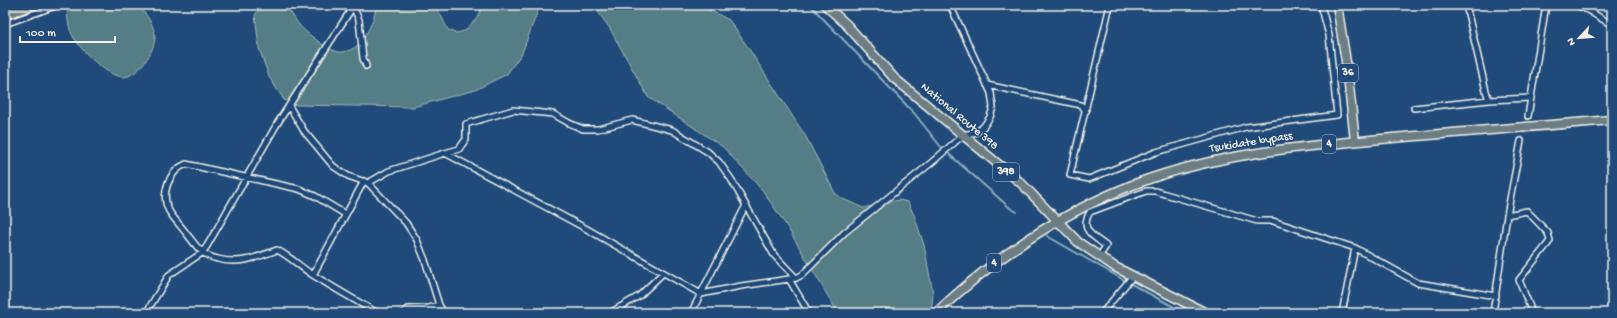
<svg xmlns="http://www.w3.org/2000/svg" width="1617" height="318" viewBox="0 0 1617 318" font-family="'Gochi Hand',sans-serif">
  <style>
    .green { fill: #547d85; stroke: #a4b7b6 }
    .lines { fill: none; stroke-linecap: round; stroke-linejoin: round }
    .stream { stroke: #8babbc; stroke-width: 2 }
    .minor-tunnel { stroke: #3f638a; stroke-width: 5; stroke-dasharray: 5 2.5; stroke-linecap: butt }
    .minor-casing { stroke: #f4f1e8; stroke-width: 8 }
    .primary-casing { stroke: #f4f1e8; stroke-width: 11 }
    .trunk-casing { stroke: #f4f1e8; stroke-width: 11 }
    .motorway-casing { stroke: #f4f1e8; stroke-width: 12 }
    .minor { stroke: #1f4a7a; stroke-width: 5 }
    .primary { stroke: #6c7e84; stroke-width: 8 }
    .trunk { stroke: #6c7e84; stroke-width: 8 }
    .motorway { stroke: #6c7e84; stroke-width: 9 }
    .labels { text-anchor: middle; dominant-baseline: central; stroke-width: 3; stroke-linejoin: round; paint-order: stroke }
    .shield { fill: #1f4a7a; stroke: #b4bfc7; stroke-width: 1 }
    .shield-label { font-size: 11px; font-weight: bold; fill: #f4f1e8 }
    .street-label { font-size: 12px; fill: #f4f1e8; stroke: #1f4a7a }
  </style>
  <rect width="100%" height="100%" fill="#1f4a7a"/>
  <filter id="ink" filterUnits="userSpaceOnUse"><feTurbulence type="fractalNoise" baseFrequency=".025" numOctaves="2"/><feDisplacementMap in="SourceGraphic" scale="8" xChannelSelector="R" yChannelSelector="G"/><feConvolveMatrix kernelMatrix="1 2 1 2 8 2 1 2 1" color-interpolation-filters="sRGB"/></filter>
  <g filter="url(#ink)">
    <!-- green -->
    <path class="green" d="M 67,5 L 138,5 C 145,13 155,25 155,37 C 155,51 138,77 123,77 C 106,76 82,51 74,38 C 68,29 67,15 67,5 Z
      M 262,5 C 269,5 279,4 286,8 C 292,12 296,22 301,27 C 309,35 332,54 343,52 C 363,50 373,22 377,5 L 436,5 L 448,30 L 456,33 L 465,31 L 477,18 L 483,5 L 540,5 L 522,53 L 507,74 L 475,90 L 413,107 L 297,105 L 284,100 L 269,77 L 259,48 L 255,15 Z
      M 593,5 L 700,5 L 729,20 L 749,49 L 806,137 L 835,193 L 843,199 L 863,208 L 899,200 L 908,202 L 914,215 L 924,245 L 933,294 L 931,313 L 839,313 L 835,308 L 786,225 L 763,191 L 723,147 L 648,97 L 609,27 Z"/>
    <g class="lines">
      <!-- stream -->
      <path class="stream" d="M 810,5 L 914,113 L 941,147 L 1010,208 L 1017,212
        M 1047,236 L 1122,279 L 1185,313"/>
      <!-- minor-tunnel -->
      <path class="minor-tunnel" d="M 1521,141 L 1528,116"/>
      <defs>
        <path id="minor" d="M 245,5 L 249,5
          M 1110,5 L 1070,175 L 1089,179 L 1156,152 L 1246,127 L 1337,115 L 1329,35 L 1321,5
          M 1466,5 L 1486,91 L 1489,100
          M 1577,5 L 1591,12 L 1612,25
          M 353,6 L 359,20 L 363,58 L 366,66
          M 5,24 L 58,5
          M 987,85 L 1081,105 L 1086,111
          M 289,106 L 304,131 L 333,166 L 348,176 L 368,183 L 406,223 L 417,240 L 425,260 L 439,305 L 444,313
          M 1414,108 L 1489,100 L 1531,98
          M 1528,116 L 1546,5
          M 445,153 L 459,149 L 466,139 L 466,124 L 513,110 L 553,114 L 569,123 L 583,129 L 598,129 L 632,120 L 672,130 L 708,152 L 719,162 L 731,179 L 774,255 L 796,278
          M 368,183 L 389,171 L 445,153 L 585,228 L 701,294 L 741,286 L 796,278 L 802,275 L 844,233 L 931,163 L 963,135 L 977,132 L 984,126 L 990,117 L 993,107 L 991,93 L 950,5
          M 345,214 L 315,196 L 299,189 L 186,164 C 169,171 160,194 169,211 C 173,218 181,226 186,233 C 197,246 200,255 218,259 C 239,265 258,257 277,250 C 291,257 300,267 313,275 C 334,288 355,300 377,313
          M 1507,215 L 1527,211 L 1548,233 L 1550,241 L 1519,280 L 1530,307 L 1531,313
          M 1099,257 L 1106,246 C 1093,236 1079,230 1090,212 L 1146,191 L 1155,191 L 1257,221 L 1273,221 L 1355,248 L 1418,283 L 1496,296
          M 313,275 L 364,181
          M 789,279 L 809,313
          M 146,313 L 169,275 L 202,253 L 207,246 L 277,124 L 354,5
          M 403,313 L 408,309 L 429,308 L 439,305
          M 610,313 L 639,296 L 663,273
          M 691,313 L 746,205
          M 1102,313 L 1133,276
          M 1342,313 L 1355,248
          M 1493,313 L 1507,215 L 1521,141"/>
        <path id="primary" d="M 1337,5 L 1347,68 L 1355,141"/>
        <path id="trunk" d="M 825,5 L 846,24 L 894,78 L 1021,183 L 1078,242 L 1115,267 L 1206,313
          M 936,313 C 994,258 1060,213 1135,184 C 1217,153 1305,146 1392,138 C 1465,132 1538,126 1612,120"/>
        <path id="motorway" d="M 5,14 L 32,5"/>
      </defs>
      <!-- minor casing -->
      <use href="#minor" class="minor-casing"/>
      <!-- primary casing -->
      <use href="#primary" class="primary-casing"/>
      <!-- trunk casing -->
      <use href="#trunk" class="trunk-casing"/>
      <!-- motorway casing -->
      <use href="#motorway" class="motorway-casing"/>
      <!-- minor -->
      <use href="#minor" class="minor"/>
      <!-- primary -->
      <use href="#primary" class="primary"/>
      <!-- trunk -->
      <use href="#trunk" class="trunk"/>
      <!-- motorway -->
      <use href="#motorway" class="motorway"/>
    </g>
  </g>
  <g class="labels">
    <!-- shield labels -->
    <g class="shield">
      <rect x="1338" y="64" width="20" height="18" rx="3"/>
      <rect x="1322" y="135" width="14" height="18" rx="3"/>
      <rect x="993" y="163" width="26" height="18" rx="3"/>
      <rect x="987" y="254" width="14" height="18" rx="3"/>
    </g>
    <g class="shield-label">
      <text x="1348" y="73">36</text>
      <text x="1329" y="144">4</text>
      <text x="1006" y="172">398</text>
      <text x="994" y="263">4</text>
    </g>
    <!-- street labels -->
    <g class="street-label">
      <text transform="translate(959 117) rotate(40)">National Route 398</text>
      <text transform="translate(1251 143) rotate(-9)">Tsukidate bypass</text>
    </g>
  </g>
  <!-- margin -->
  <rect width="1617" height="318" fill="none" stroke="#1f4a7a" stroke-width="20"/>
  <rect x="10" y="10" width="1597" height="298" fill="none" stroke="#f4f1e8" stroke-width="1.5" filter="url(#ink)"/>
  <!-- north arrow -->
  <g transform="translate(1579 38) rotate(244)" stroke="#1f4a7a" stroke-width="3" paint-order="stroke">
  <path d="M0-3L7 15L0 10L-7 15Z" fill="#f4f1e8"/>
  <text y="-6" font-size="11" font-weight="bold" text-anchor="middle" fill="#f4f1e8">N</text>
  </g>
  <!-- scale -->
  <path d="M20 36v6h95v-6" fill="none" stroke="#f4f1e8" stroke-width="2"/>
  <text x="26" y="36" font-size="12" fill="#f4f1e8" stroke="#1f4a7a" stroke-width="3" paint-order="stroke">100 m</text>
</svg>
